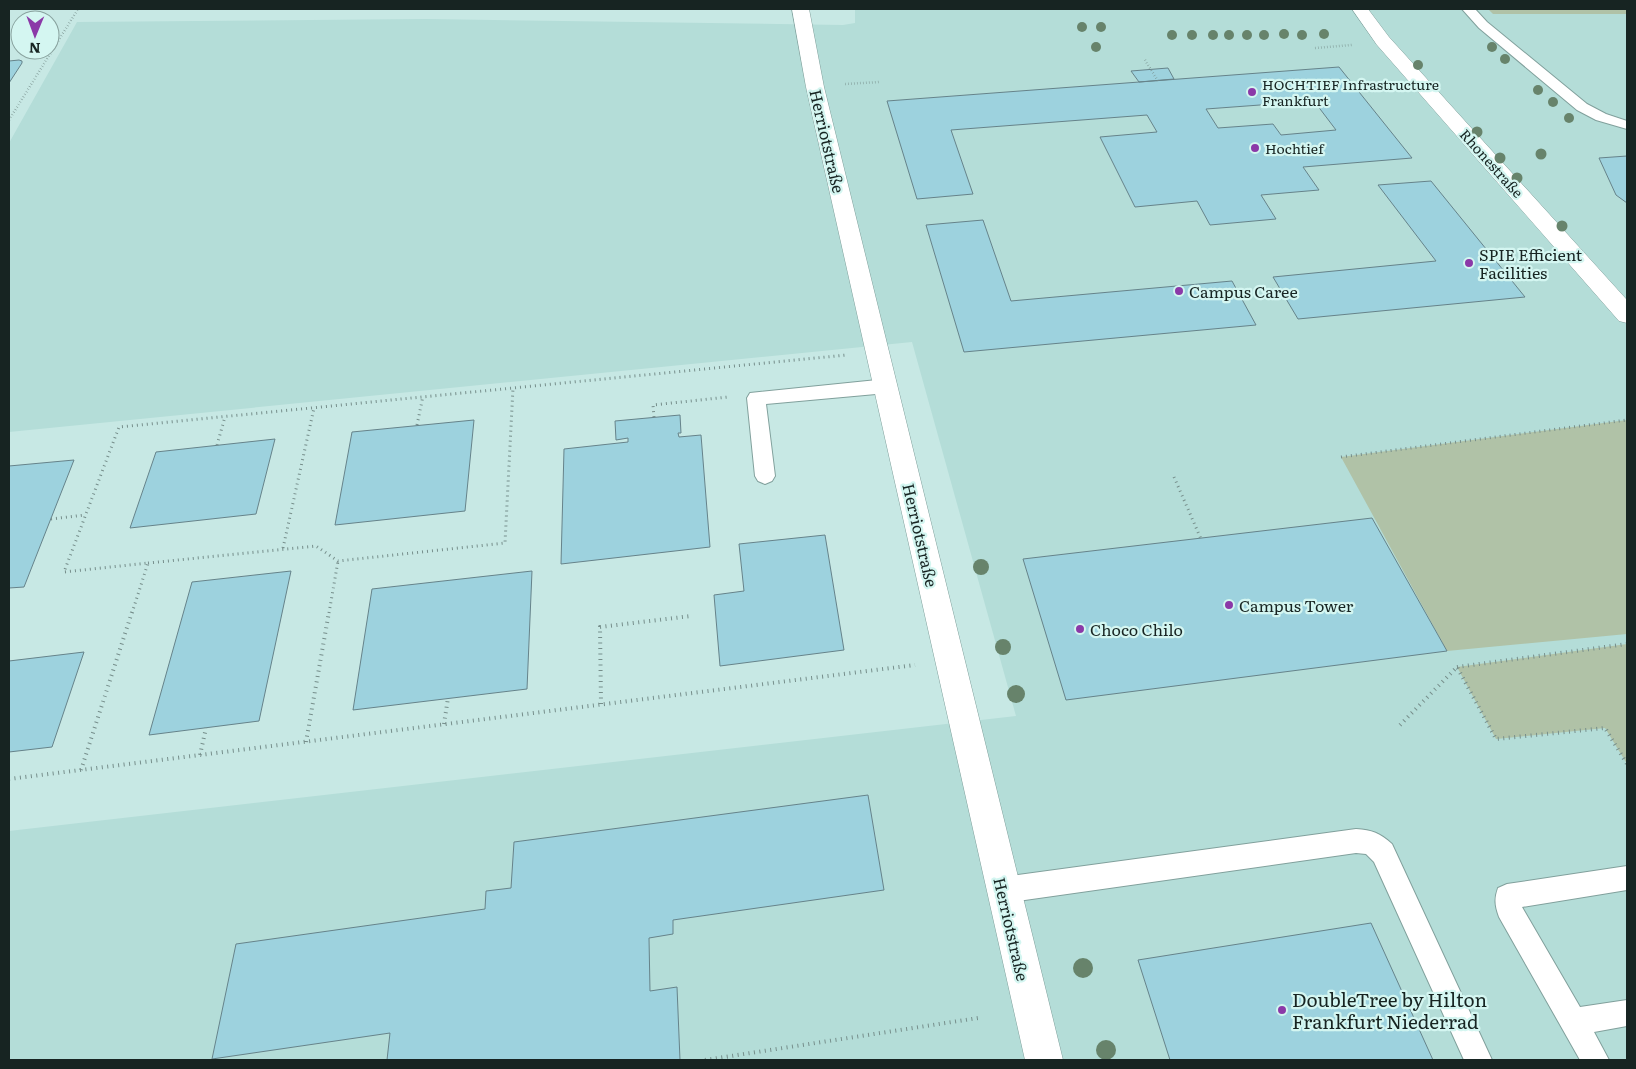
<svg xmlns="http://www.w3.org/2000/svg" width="1636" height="1069" viewBox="0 0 1636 1069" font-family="Literata,serif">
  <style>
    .built { fill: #b4ddd8 }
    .green { fill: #b0c2a7 }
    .building { fill: #9dd2de; stroke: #66838a; fill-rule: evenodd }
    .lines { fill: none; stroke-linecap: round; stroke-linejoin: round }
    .service-casing { stroke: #81a09c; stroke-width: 2 }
    .minor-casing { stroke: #81a09c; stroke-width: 1 }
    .path-far2 { stroke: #768e8b; stroke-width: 2.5; stroke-dasharray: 0.5 2.5; stroke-linecap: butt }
    .path-far1 { stroke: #768e8b; stroke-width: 3; stroke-dasharray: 1 4; stroke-linecap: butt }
    .path { stroke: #768e8b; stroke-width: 4; stroke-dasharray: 1 4.5; stroke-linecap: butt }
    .service { fill: #fff; fill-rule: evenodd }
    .minor { fill: #fff; fill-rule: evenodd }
    .tree { fill: #67836b }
    .poi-dot { fill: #8b39a8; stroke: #d4f6f1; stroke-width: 2 }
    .labels { text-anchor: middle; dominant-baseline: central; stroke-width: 4.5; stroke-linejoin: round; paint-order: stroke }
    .far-poi-label { font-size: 14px; fill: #172422; stroke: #d4f6f1; text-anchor: start }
    .far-street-label { font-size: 14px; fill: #172422; stroke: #d4f6f1 }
    .street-label { font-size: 16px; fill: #172422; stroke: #d4f6f1 }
    .poi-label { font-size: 16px; fill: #172422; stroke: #d4f6f1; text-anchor: start }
    .near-poi-label { font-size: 19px; fill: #172422; stroke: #d4f6f1; text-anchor: start }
  </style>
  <rect width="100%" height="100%" fill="#c7e8e4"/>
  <!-- built -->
  <path class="built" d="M 855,9 L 1627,9 L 1627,1060 L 9,1060 L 9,831 L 1016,716 L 912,342 L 9,432 L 9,143 L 77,22 L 426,19 L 843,25 L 855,23 Z"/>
  <!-- green -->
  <path class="green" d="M 1627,9 L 1627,14 L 1493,14 L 1489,10 Z
    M 1627,420 L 1627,634 L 1447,651 L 1341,457 Z
    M 1627,644 L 1627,764 L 1605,728 L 1496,739 L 1457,667 Z"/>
  <!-- building -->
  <path class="building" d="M 19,60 L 22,61 L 22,63 L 9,83 L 9,61 Z
    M 1339,67 L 1412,158 L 1303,167 L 1319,190 L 1261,195 L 1276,219 L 1210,225 L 1197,201 L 1135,207 L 1100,137 L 1157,132 L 1147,115 L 951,130 L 973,194 L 917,199 L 887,101 ZM 1314,101 L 1336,130 L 1281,135 L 1273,124 L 1218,128 L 1206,109 Z
    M 1168,68 L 1174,79 L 1139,82 L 1131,71 Z
    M 1627,156 L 1627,203 L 1616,195 L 1599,158 Z
    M 1431,181 L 1525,297 L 1298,319 L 1273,277 L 1436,261 L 1378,185 Z
    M 983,220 L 1011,301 L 1232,281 L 1256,325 L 964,352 L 926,225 Z
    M 680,415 L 681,433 L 678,433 L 679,437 L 701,435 L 710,547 L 561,564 L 564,449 L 628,442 L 628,438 L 616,440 L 615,421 Z
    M 474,420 L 465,511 L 335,525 L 352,432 Z
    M 275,439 L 256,514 L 130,528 L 156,452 Z
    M 74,460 L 24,587 L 9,588 L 9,466 Z
    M 1372,518 L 1447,651 L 1066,700 L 1023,559 Z
    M 825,535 L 844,650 L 720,666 L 714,595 L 744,591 L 739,544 Z
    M 291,571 L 259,721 L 149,735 L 192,582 Z
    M 532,571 L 527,689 L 353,710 L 372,589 Z
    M 84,652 L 52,747 L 9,752 L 9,661 Z
    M 868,795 L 884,890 L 673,920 L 673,934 L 649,938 L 650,991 L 677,987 L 680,1060 L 387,1060 L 390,1033 L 212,1059 L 236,944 L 485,909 L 486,891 L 511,888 L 514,842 Z
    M 1371,923 L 1433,1060 L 1170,1060 L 1138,960 Z"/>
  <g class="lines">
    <defs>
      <path id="service" d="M 1462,9 L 1475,9 L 1487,22 L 1587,104 L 1606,114 L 1627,121 L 1627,129 L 1596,120 L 1577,110 L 1479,28 Z
        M 887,379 L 893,381 L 896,386 L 893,391 L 887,393 L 766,404 L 775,476 L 772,481 L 765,484 L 758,481 L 755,476 L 747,398 L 750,393 Z
        M 1356,829 C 1372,830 1380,833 1392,844 L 1492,1060 L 1464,1060 L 1374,862 L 1366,854 L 1356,853 L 1003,903 L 994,899 L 990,890 L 994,881 L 1003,877 Z
        M 1627,866 L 1627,890 L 1522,907 L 1580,1007 L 1627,1000 L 1627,1026 L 1594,1032 L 1609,1060 L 1580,1060 L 1499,917 C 1495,906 1494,899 1498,888 L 1507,884 Z"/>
      <path id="minor" d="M 792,9 L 809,9 L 824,87 L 1063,1060 L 1025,1060 L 806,87 Z
        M 1352,9 L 1368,9 L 1389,37 L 1627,300 L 1627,323 L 1619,321 L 1377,45 Z"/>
    </defs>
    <!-- service casing -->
    <use href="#service" class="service-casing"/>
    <!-- minor casing -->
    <use href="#minor" class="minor-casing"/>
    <!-- path-far2 -->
    <path class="path-far2" d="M 1315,48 L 1352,45
      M 1145,60 L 1158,81
      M 845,84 L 879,82
      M 9,120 L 78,9"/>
    <!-- path-far1 -->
    <path class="path-far1" d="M 654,417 L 653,405 L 728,397
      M 417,425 L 423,396
      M 217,445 L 225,417
      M 1341,457 L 1627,420
      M 1174,477 L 1201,539
      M 51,519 L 85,515
      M 283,548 L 314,408
      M 148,563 L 316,546 L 338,561 L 505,543 L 513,388
      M 132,613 L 148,563 L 64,572 L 119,427 L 846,355
      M 329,613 L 338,561"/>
    <!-- path -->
    <path class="path" d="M 1457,667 L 1627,644
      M 601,704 L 600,627 L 691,616
      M 444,724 L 448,698
      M 1400,725 L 1457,667 L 1496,739 L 1605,728 L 1627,764
      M 306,742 L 329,612
      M 200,755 L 206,728
      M 81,770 L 132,612
      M 9,779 L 915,665
      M 705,1060 L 978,1018"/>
    <!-- service -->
    <use href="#service" class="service"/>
    <!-- minor -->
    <use href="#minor" class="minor"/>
  </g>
  <!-- trees -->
  <g class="tree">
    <circle cx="1082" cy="27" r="5"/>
    <circle cx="1101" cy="27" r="5"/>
    <circle cx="1284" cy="34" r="5"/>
    <circle cx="1324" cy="34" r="5"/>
    <circle cx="1172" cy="35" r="5"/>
    <circle cx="1192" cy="35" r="5"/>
    <circle cx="1213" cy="35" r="5"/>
    <circle cx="1229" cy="35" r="5"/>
    <circle cx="1247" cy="35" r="5"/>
    <circle cx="1264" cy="35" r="5"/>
    <circle cx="1302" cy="35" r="5"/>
    <circle cx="1096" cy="47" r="5"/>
    <circle cx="1492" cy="47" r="5"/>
    <circle cx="1505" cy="59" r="5"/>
    <circle cx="1418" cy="65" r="5"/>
    <circle cx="1435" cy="86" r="5"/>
    <circle cx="1538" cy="90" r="5"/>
    <circle cx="1553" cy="102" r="5"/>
    <circle cx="1569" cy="118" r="5"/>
    <circle cx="1477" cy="132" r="5.5"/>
    <circle cx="1541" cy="154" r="5.5"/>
    <circle cx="1500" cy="158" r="5.5"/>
    <circle cx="1517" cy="178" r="5.5"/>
    <circle cx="1562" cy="226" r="5.5"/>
    <circle cx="981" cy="567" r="8"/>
    <circle cx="1003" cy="647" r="8"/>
    <circle cx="1016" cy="694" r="9"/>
    <circle cx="1083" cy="968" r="10"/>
    <circle cx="1106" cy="1050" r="10"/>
  </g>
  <!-- markers -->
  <g class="poi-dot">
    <circle cx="1252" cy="92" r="5"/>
    <circle cx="1255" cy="148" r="5"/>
    <circle cx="1469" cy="263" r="5"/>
    <circle cx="1179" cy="291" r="5"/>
    <circle cx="1229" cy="605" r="5"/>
    <circle cx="1080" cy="629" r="5"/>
    <circle cx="1282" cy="1010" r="5"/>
  </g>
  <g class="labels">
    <!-- far-poi labels -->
    <g class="far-poi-label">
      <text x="1262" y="84">HOCHTIEF Infrastructure<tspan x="1262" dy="16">Frankfurt</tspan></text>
      <text x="1265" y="148">Hochtief</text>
    </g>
    <!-- far-street labels -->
    <g class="far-street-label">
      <text transform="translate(1492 163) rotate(48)">Rhonestraße</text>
    </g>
    <!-- street labels -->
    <g class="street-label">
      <text transform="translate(828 141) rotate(77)">Herriotstraße</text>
      <text transform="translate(921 535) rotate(77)">Herriotstraße</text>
      <text transform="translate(1012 929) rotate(77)">Herriotstraße</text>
    </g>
    <!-- poi labels -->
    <g class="poi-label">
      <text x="1479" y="254">SPIE Efficient<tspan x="1479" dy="18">Facilities</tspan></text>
      <text x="1189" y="291">Campus Caree</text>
      <text x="1239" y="605">Campus Tower</text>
      <text x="1090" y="629">Choco Chilo</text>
    </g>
    <!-- near-poi labels -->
    <g class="near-poi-label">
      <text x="1292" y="999">DoubleTree by Hilton<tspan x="1292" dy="22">Frankfurt Niederrad</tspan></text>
    </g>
  </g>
  <!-- border -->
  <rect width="1636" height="1069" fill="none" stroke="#172422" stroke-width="20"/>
  <!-- north arrow -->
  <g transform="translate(35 35) rotate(181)"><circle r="24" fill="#d4f6f1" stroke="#88a29e"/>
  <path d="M0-4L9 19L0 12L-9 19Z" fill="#8b39a8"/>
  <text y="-8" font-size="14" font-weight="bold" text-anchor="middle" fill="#172422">N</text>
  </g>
</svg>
